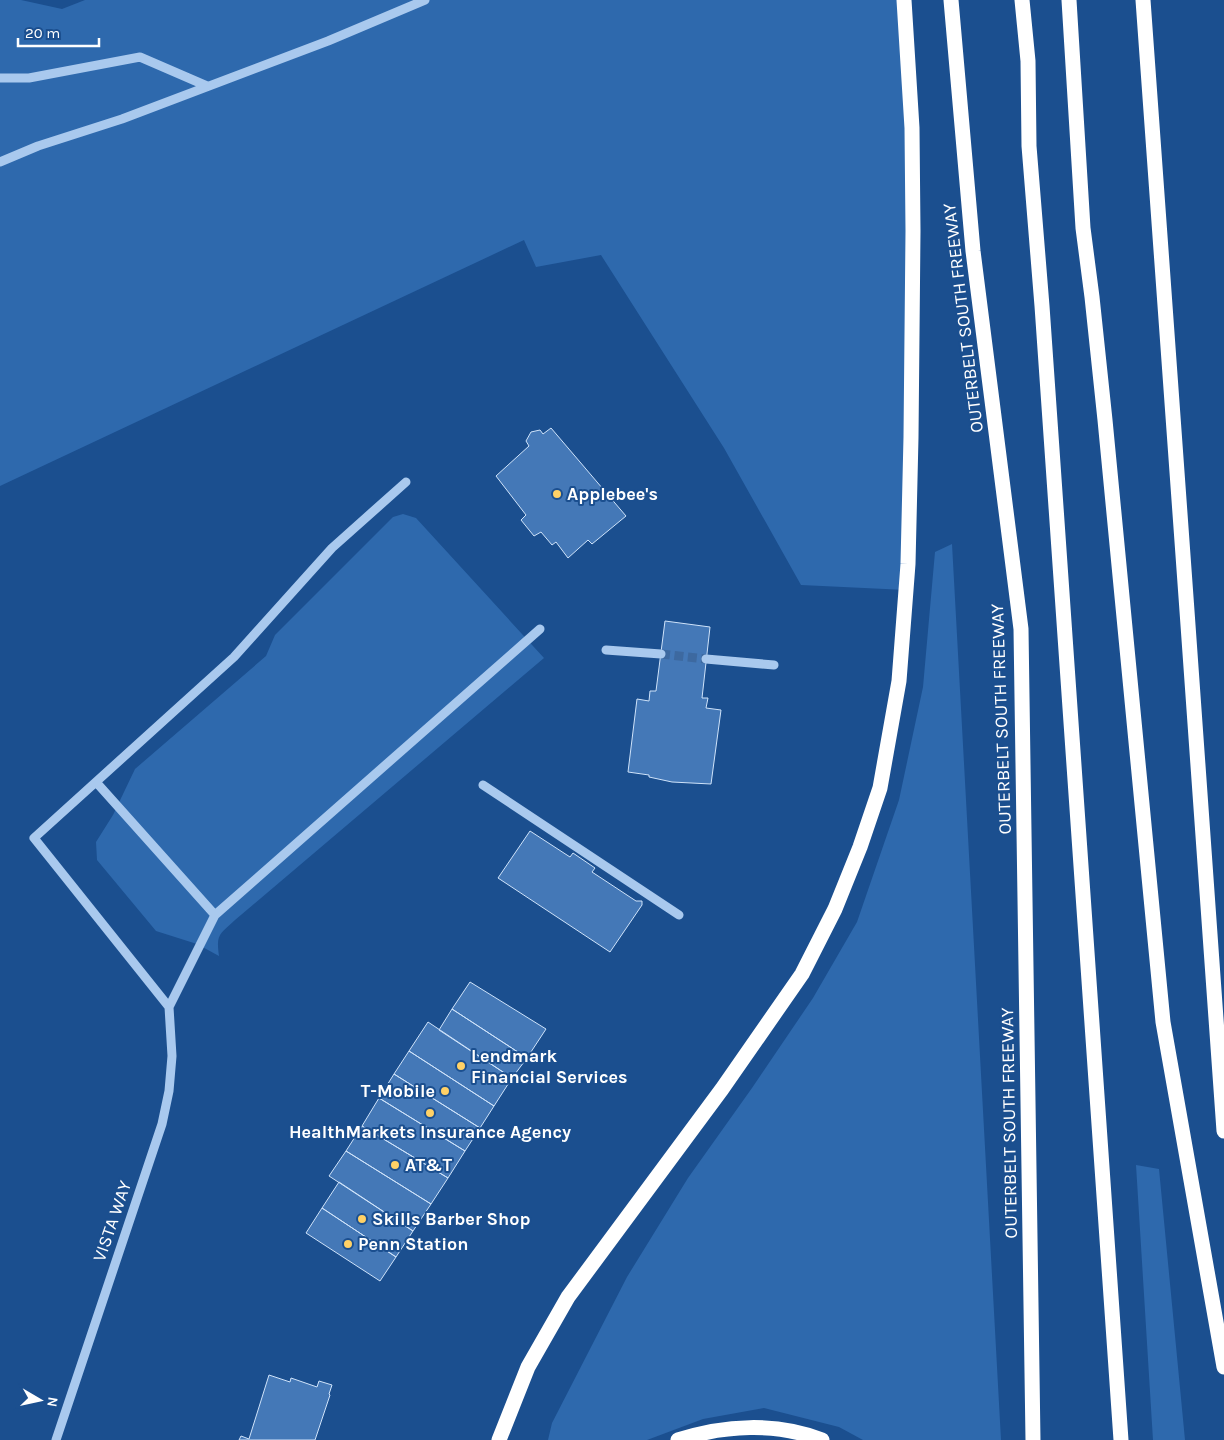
<svg xmlns="http://www.w3.org/2000/svg" width="1224" height="1440" viewBox="0 0 1224 1440" font-family="Karla,sans-serif">
  <style>
    .green { fill: #2e69ad }
    .building { fill: #4478b7; stroke: #cfe3fa }
    .lines { fill: none; stroke-linecap: round; stroke-linejoin: round }
    .minor-tunnel { stroke: #3d69a0; stroke-width: 9; stroke-dasharray: 9 4.5; stroke-linecap: butt }
    .minor { stroke: #a9c9ee; stroke-width: 9 }
    .highway { stroke: #fff; stroke-width: 15 }
    .poi-dot { fill: #ffd166; stroke: #1b4f8f; stroke-width: 2 }
    .labels { text-anchor: middle; dominant-baseline: central; stroke-width: 4; stroke-linejoin: round; paint-order: stroke }
    .street-label { font-size: 18px; fill: #fff; stroke: #1b4f8f }
    .poi-label { font-size: 18px; font-weight: bold; fill: #fff; stroke: #1b4f8f; text-anchor: start }
  </style>
  <rect width="100%" height="100%" fill="#1b4f8f"/>
  <!-- green -->
  <path class="green" d="M 0,0 L 21,0 L 62,9 L 85,0 L 904,0 L 912,128 L 906,590 L 801,585 L 724,448 L 601,255 L 536,267 L 524,240 L 0,486 Z
    M 403,514 L 416,518 L 544,658 L 235,920 C 219,935 216,934 219,956 L 197,944 L 156,931 L 97,860 L 96,842 L 113,815 L 135,769 L 266,656 L 275,635 L 393,517 Z
    M 952,544 L 1001,1440 L 863,1440 L 839,1427 L 764,1408 L 703,1419 L 647,1440 L 548,1440 L 552,1423 L 627,1277 L 688,1178 L 752,1088 L 813,998 L 857,922 L 899,800 L 923,687 L 935,552 Z
    M 1136,1165 L 1159,1169 L 1185,1440 L 1153,1440 Z"/>
  <!-- building -->
  <path class="building" d="M 551,428 L 626,516 L 592,544 L 588,540 L 568,558 L 556,542 L 552,545 L 541,532 L 534,536 L 521,520 L 526,515 L 496,476 L 529,446 L 526,441 L 531,432 L 540,430 L 543,434 Z
    M 665,621 L 710,627 L 702,698 L 708,698 L 706,708 L 721,710 L 711,784 L 672,782 L 649,777 L 649,775 L 628,772 L 637,699 L 649,701 L 650,691 L 656,691 Z
    M 530,831 L 570,857 L 573,853 L 595,868 L 592,872 L 636,901 L 642,901 L 642,905 L 610,952 L 498,878 Z
    M 470,982 L 546,1029 L 527,1058 L 452,1009 Z
    M 452,1009 L 527,1058 L 512,1078 L 439,1030 Z
    M 428,1022 L 512,1078 L 494,1106 L 409,1051 Z
    M 409,1051 L 494,1106 L 480,1128 L 394,1074 Z
    M 394,1074 L 480,1128 L 465,1151 L 379,1098 Z
    M 379,1098 L 465,1151 L 448,1178 L 362,1126 Z
    M 362,1126 L 448,1178 L 431,1204 L 346,1151 Z
    M 346,1151 L 431,1204 L 413,1231 L 329,1176 Z
    M 339,1182 L 413,1231 L 396,1257 L 322,1208 Z
    M 322,1208 L 396,1257 L 380,1281 L 306,1233 Z
    M 269,1375 L 290,1382 L 291,1378 L 317,1387 L 319,1381 L 332,1385 L 329,1394 L 330,1395 L 315,1440 L 239,1440 L 241,1436 L 249,1439 Z"/>
  <g class="lines">
    <!-- minor-tunnel -->
    <path class="minor-tunnel" d="M 661,654 L 706,659"/>
    <!-- minor -->
    <path class="minor" d="M 0,78 L 29,78 L 140,57 L 207,86
      M 0,162 L 38,146 L 122,119 L 328,41 L 425,0
      M 606,650 L 661,654
      M 706,659 L 774,665
      M 96,782 L 215,915 L 169,1007
      M 483,785 L 679,915
      M 215,915 L 540,629
      M 169,1007 L 34,838 L 234,657 L 332,548 L 406,482
      M 56,1440 L 162,1124 L 169,1091 L 172,1056 L 169,1007"/>
    <!-- highway -->
    <path class="highway" d="M 951,0 L 973,251 L 1021,629 L 1033,1440
      M 1022,0 L 1028,61 L 1029,146 L 1042,306 L 1121,1440
      M 1069,0 L 1083,228 L 1092,297 L 1105,420 L 1163,1022 L 1224,1367
      M 1143,0 C 1173,377 1195,754 1224,1131
      M 499,1440 L 528,1367 L 568,1297 L 722,1089 L 802,974 L 835,909 L 860,847 L 880,788 L 899,681 L 908,564 L 911,437 L 913,231 L 912,128 L 904,0
      M 678,1440 C 724,1425 776,1422 822,1440"/>
  </g>
  <!-- markers -->
  <g class="poi-dot">
    <circle cx="557" cy="494" r="5"/>
    <circle cx="461" cy="1066" r="5"/>
    <circle cx="445" cy="1091" r="5"/>
    <circle cx="430" cy="1113" r="5"/>
    <circle cx="395" cy="1165" r="5"/>
    <circle cx="362" cy="1219" r="5"/>
    <circle cx="348" cy="1244" r="5"/>
  </g>
  <g class="labels">
    <!-- street labels -->
    <g class="street-label">
      <text transform="translate(963 318) rotate(-97)">OUTERBELT SOUTH FREEWAY</text>
      <text transform="translate(1001 719) rotate(-92)">OUTERBELT SOUTH FREEWAY</text>
      <text transform="translate(1009 1123) rotate(-91)">OUTERBELT SOUTH FREEWAY</text>
      <text transform="translate(112 1221) rotate(-71)">VISTA WAY</text>
    </g>
    <!-- poi labels -->
    <g class="poi-label">
      <text x="567" y="494">Applebee's</text>
      <text x="471" y="1056">Lendmark<tspan x="471" dy="21">Financial Services</tspan></text>
      <text x="435" y="1091" text-anchor="end">T-Mobile</text>
      <text x="430" y="1132" text-anchor="middle">HealthMarkets Insurance Agency</text>
      <text x="405" y="1165">AT&amp;T</text>
      <text x="372" y="1219">Skills Barber Shop</text>
      <text x="358" y="1244">Penn Station</text>
    </g>
  </g>
  <!-- north arrow -->
  <g transform="translate(40 1400) rotate(99)" stroke="#1b4f8f" stroke-width="4" paint-order="stroke">
  <path d="M0-4L9 19L0 12L-9 19Z" fill="#ffffff"/>
  <text y="-8" font-size="14" font-weight="bold" text-anchor="middle" fill="#ffffff">N</text>
  </g>
  <!-- scale -->
  <path d="M18 38v8h81v-8" fill="none" stroke="#ffffff" stroke-width="2.5"/>
  <text x="25" y="38" font-size="15" fill="#ffffff" stroke="#1b4f8f" stroke-width="4" paint-order="stroke">20 m</text>
</svg>
